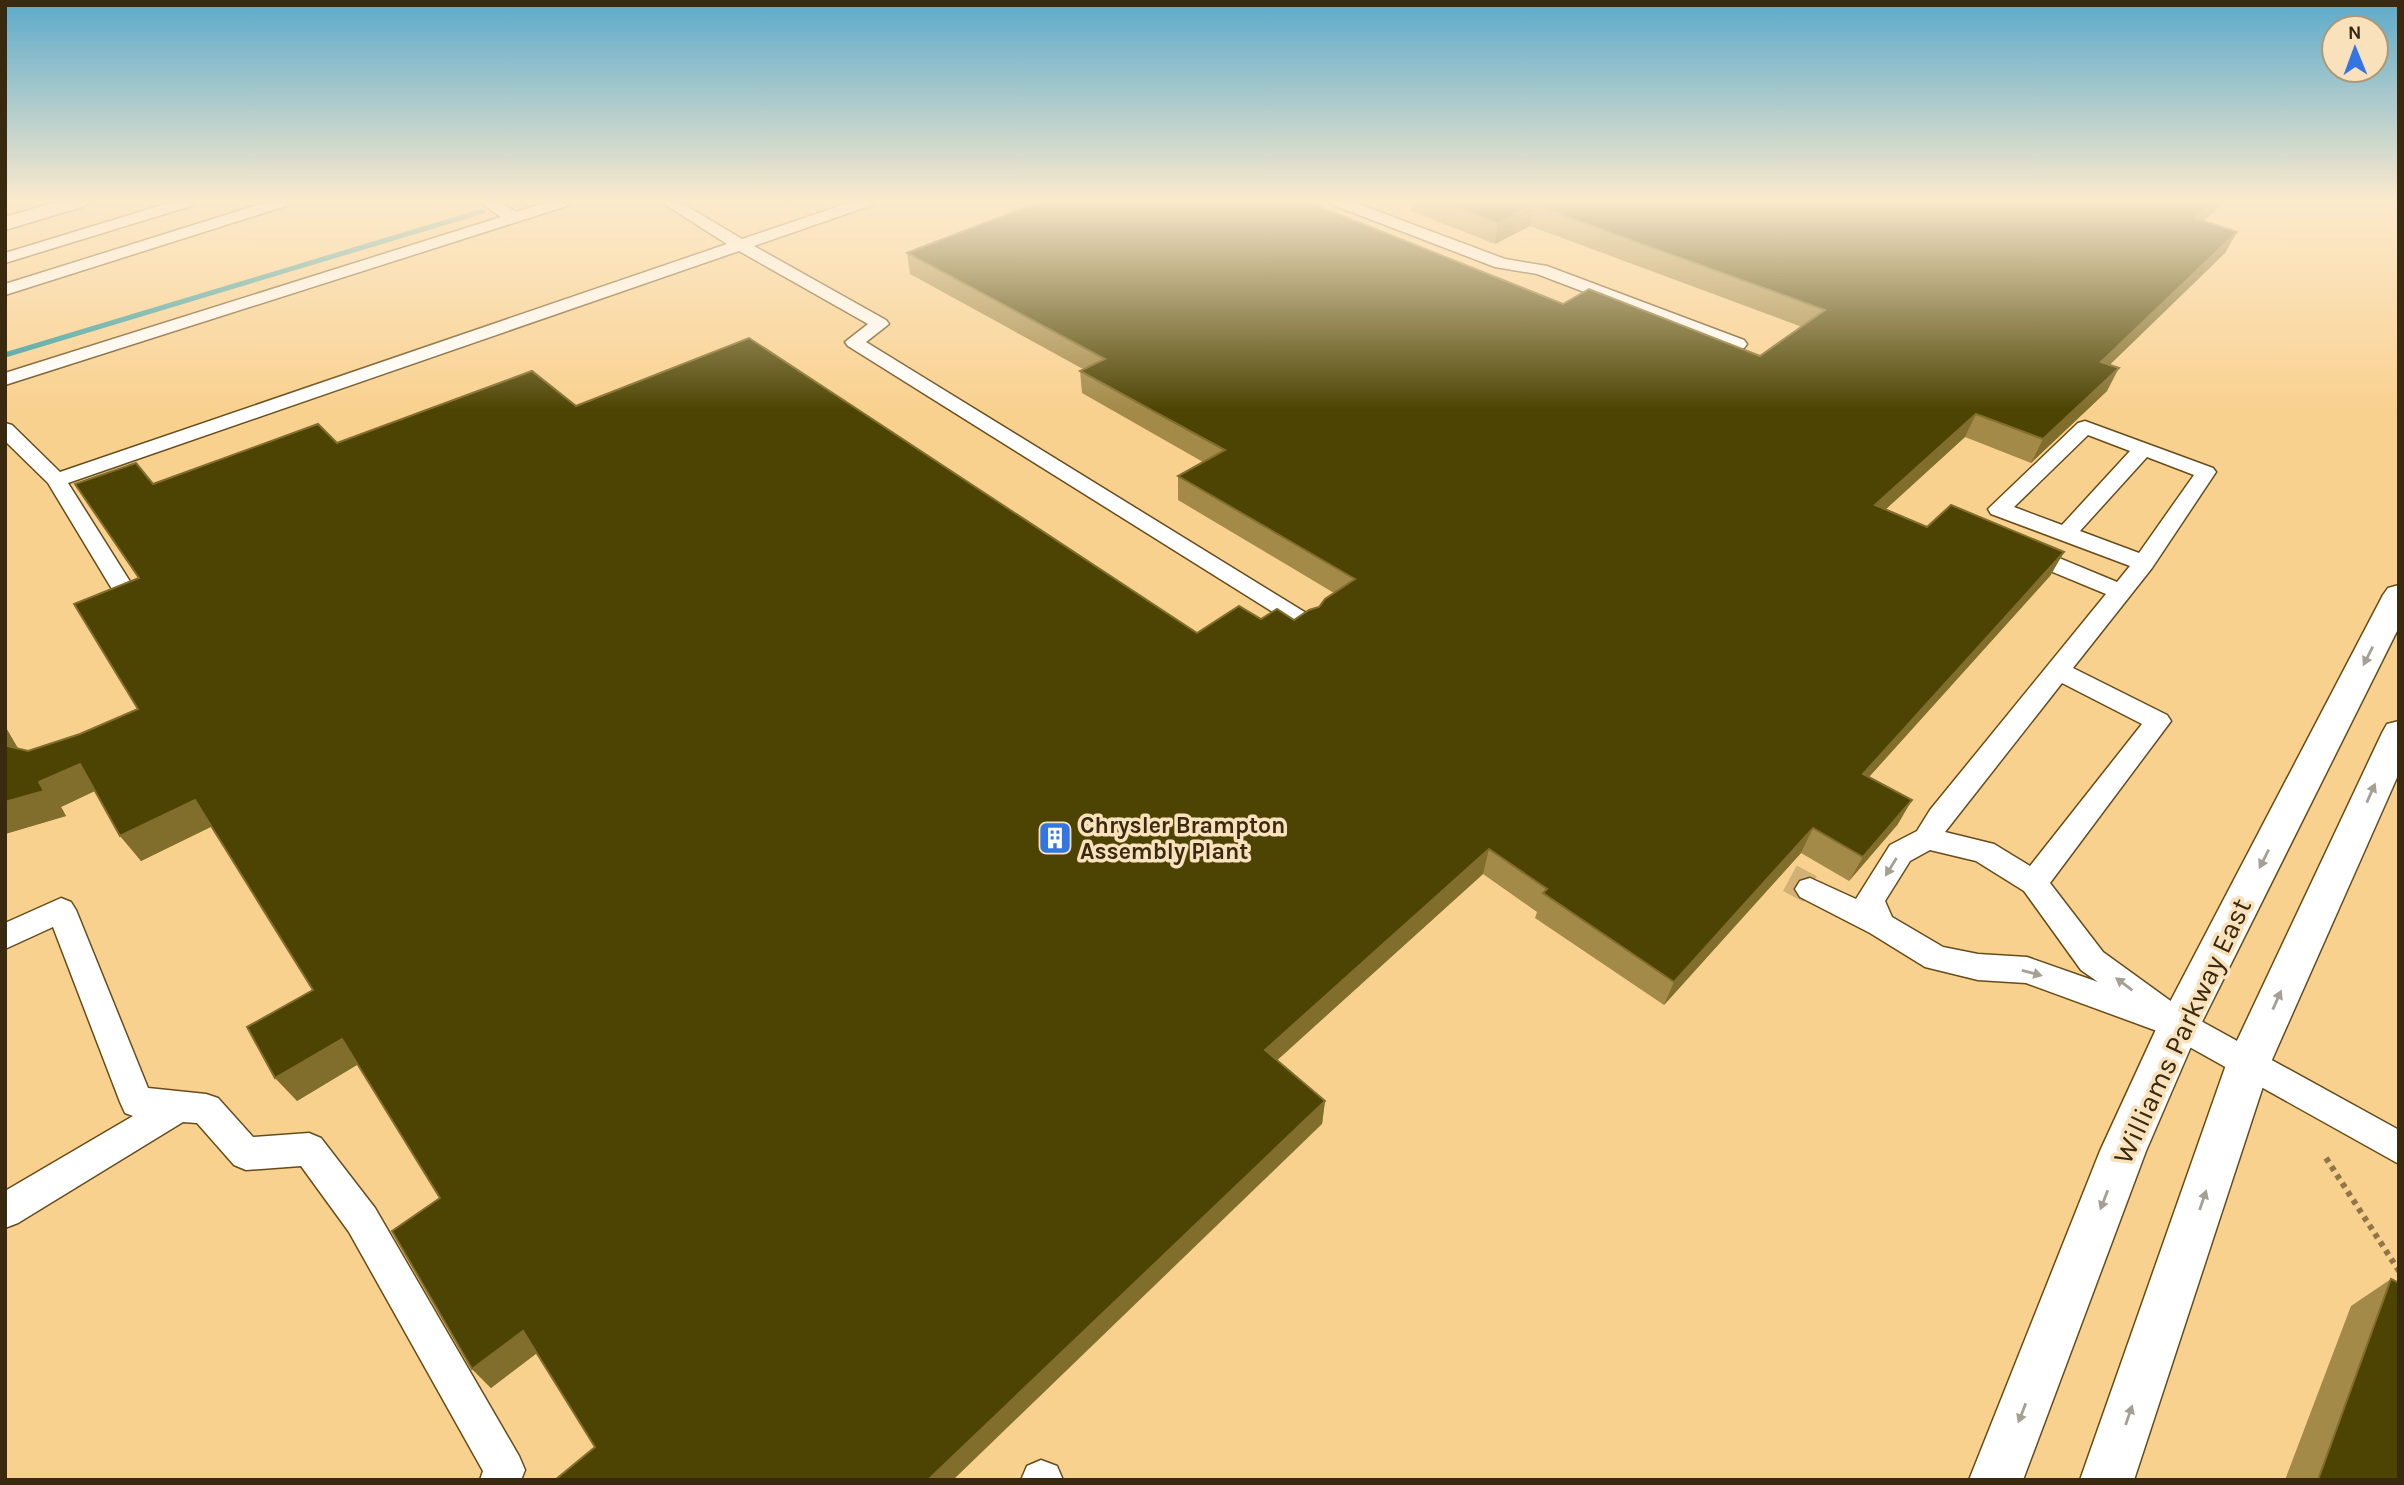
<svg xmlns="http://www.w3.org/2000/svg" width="2404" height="1485" viewBox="0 0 2404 1485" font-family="Karla,sans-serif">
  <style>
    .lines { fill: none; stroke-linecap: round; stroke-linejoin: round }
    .stream { stroke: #289aa0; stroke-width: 5 }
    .minor-tunnel { stroke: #d3b075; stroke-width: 29; stroke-dasharray: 29 14; stroke-linecap: butt }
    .minor-casing { stroke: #674c19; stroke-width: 3 }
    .major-casing { stroke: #674c19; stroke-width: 3 }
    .path { stroke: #907549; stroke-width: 6; stroke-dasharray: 5 5; stroke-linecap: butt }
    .minor { fill: #fff; fill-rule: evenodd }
    .major { fill: #fff; fill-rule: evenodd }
    .wall { fill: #a38a49 }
    .shaded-wall { fill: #816e2d }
    .building { fill: #4d4403; stroke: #816e2d; stroke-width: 2 }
    .oneway { fill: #a69f93 }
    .labels { text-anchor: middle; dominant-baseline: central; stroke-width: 7; stroke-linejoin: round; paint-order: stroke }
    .poi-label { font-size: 23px; font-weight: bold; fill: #392a0f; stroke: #f9e1bb; text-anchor: start }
    .near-street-label { font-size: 28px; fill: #392a0f; stroke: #f9e1bb }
  </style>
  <rect width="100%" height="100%" fill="#f9d18f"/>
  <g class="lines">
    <!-- stream -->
    <path class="stream" d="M 5,355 L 483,211"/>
    <!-- minor-tunnel -->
    <path class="minor-tunnel" d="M 1752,858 L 1810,889"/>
    <defs>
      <path id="minor" d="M 172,202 L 196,202 L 194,205 L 5,263 L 5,253 Z
        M 267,202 L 291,202 L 289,205 L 5,295 L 5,284 Z
        M 480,202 L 499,202 L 516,212 L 548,202 L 572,202 L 570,205 L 5,385 L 5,373 L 501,217 Z
        M 661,202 L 680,202 L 742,239 L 851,202 L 874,202 L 872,205 L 754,246 L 886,320 L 889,324 L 866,342 L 1316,619 L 1320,624 L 1316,629 L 1308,632 L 1300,629 L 848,346 L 845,342 L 868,324 L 739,251 L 68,483 L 141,599 L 137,604 L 129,606 L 121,604 L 48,483 L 5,441 L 5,423 L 12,425 L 60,472 L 727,244 Z
        M 1331,202 L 1353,202 L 1505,259 L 1547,266 L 1744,340 L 1747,344 L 1744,348 L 1732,348 L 1537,274 L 1495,267 L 1333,205 Z
        M 2085,421 L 2213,468 L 2216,472 L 2152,568 L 2073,668 L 2167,715 L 2171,721 L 2050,883 L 2103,952 L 2190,1015 L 2399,1130 L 2399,1164 L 2168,1035 L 2026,983 L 1978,980 L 1925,967 L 1870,933 L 1800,897 L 1795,889 L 1800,881 L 1810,878 L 1856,899 L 1890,845 L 1917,831 L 1930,810 L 2106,594 L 2014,556 L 2011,551 L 2014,546 L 2030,546 L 2117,582 L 2130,566 L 1991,514 L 1988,509 L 2078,423 ZM 2088,435 L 2130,451 L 2062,525 L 2014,507 ZM 2147,457 L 2194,475 L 2139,553 L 2080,531 ZM 2062,683 L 2142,724 L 2030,866 L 1994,844 L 1945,832 ZM 1930,850 L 1976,861 L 2024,891 L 2081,970 L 2098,982 L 2027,957 L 1978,954 L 1943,947 L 1892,917 L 1885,901 L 1910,861 Z
        M 61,898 L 71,902 L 76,910 L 148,1088 L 206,1094 L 218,1098 L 253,1137 L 309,1133 L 321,1138 L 375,1208 L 519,1456 L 525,1470 L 521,1480 L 480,1480 L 483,1471 L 349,1232 L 301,1166 L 246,1170 L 234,1165 L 197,1123 L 183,1122 L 18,1223 L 5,1228 L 5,1191 L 133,1116 L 125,1113 L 120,1102 L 53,927 L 5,949 L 5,923 Z
        M 1041,1460 L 1057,1466 L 1063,1480 L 1021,1480 L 1027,1466 Z"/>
      <path id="major" d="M 56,202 L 88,202 L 85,206 L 5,230 L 5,217 Z
        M 2399,585 L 2399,627 L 2199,1028 L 2146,1151 L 2023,1480 L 1969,1480 L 2100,1151 L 2158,1025 L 2383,595 L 2388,588 Z
        M 2399,721 L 2399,773 L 2271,1062 L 2134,1480 L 2080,1480 L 2227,1062 L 2382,733 L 2387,724 Z"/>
    </defs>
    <!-- minor casing -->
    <use href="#minor" class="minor-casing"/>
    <!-- major casing -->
    <use href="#major" class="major-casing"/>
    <!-- path -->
    <path class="path" d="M 2326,1158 L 2399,1271"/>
    <!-- minor -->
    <use href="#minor" class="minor"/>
    <!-- major -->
    <use href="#major" class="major"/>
  </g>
  <!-- wall -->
  <path class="wall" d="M 776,202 L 806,202 L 801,205 L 777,204 Z
    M 1412,202 L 2225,202 L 2203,221 L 2237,232 L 2225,253 L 2109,365 L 2107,391 L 2031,463 L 1965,437 L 1886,509 L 1927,527 L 2064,552 L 2050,576 L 1869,777 L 1898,824 L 1849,881 L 1801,853 L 1664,1005 L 1535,918 L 1537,912 L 1483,874 L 1277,1060 L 1325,1101 L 1322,1124 L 595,1447 L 537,1353 L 491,1388 L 472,1369 L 440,1198 L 358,1064 L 297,1101 L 313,990 L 212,826 L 141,861 L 95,791 L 61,807 L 66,816 L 5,834 L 5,726 L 18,748 L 28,751 L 80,734 L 138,709 L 139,578 L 153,484 L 337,443 L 576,406 L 1197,633 L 1261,619 L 1294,620 L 1319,607 L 1334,593 L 1178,500 L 1178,476 L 1203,462 L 1082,393 L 1080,371 L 1083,369 L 910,274 L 907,253 L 1563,304 L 1760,356 L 1802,327 L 1530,226 L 1495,244 L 1411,211 Z
    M 2391,1279 L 2399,1480 L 2285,1480 L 2351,1306 Z"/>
  <!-- shaded-wall -->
  <path class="shaded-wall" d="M 2213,202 L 2225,202 L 2183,239 L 2195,218 Z
    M 1534,205 L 1530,226 L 1495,244 L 1498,223 Z
    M 2237,232 L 2225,253 L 2089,385 L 2101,362 Z
    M 2119,368 L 2107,391 L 2031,463 L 2043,439 Z
    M 1976,414 L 1965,437 L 1864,529 L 1875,505 Z
    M 2064,552 L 2050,576 L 1850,798 L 1863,774 Z
    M 5,726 L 30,770 L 7,746 L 5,742 Z
    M 80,764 L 101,788 L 61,807 L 66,816 L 5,834 L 5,802 L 39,782 Z
    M 195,800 L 215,825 L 141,861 L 120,836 Z
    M 1912,800 L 1898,824 L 1849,881 L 1863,857 Z
    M 1813,828 L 1801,853 L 1664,1005 L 1674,982 Z
    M 1489,849 L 1483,874 L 1263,1073 L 1265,1050 Z
    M 342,1039 L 362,1062 L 297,1101 L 275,1078 Z
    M 1325,1101 L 1322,1124 L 953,1480 L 928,1480 Z
    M 523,1331 L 541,1350 L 491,1388 L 472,1369 Z"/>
  <!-- building -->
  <path class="building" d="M 1039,202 L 1308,202 L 1563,304 L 1589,289 L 1760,356 L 1825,310 L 1534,205 L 1498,223 L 1443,202 L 2213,202 L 2195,218 L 2237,232 L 2101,362 L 2119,368 L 2043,439 L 1976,414 L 1875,505 L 1927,527 L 1951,505 L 2064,552 L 1863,774 L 1912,800 L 1863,857 L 1813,828 L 1674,982 L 1543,893 L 1547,889 L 1489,849 L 1265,1050 L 1325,1101 L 928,1480 L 555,1480 L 595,1447 L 523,1331 L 472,1369 L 392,1231 L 440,1198 L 342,1039 L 275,1078 L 247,1027 L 313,990 L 195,800 L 120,836 L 80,764 L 39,782 L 44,791 L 5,802 L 5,742 L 7,746 L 28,751 L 80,734 L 138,709 L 74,604 L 139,578 L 75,484 L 136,463 L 153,484 L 318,424 L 337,443 L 532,371 L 576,406 L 749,338 L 1197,633 L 1239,606 L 1261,619 L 1277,609 L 1294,620 L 1309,610 L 1319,607 L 1325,599 L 1355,579 L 1178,476 L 1225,450 L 1080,371 L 1105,359 L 907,253 Z
    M 2391,1279 L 2399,1283 L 2399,1480 L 2318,1480 Z"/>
  <!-- one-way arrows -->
  <defs><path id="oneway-solid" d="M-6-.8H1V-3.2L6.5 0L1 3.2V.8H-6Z" transform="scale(1.75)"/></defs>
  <g class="oneway">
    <use href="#oneway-solid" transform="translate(2368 656) rotate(117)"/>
    <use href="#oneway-solid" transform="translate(2371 793) rotate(-66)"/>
    <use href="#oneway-solid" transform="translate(2264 859) rotate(117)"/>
    <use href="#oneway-solid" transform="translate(1891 867) rotate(122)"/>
    <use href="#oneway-solid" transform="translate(2032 973) rotate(15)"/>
    <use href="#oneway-solid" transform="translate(2124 984) rotate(-143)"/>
    <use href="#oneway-solid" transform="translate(2277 1000) rotate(-66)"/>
    <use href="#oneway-solid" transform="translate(2104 1200) rotate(111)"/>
    <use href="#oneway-solid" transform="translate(2203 1200) rotate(-71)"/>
    <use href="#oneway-solid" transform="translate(2022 1413) rotate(111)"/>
    <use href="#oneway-solid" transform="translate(2129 1415) rotate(-71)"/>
  </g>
  <!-- sky -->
  <linearGradient id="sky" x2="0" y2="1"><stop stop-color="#5baacb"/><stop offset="0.49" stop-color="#fceacd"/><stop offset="1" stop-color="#fceacd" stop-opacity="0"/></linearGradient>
  <rect width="2404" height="410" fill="url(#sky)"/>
  <!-- icons -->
  <defs>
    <symbol id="building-square" viewBox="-11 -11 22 22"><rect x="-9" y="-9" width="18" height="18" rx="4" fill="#3375e3" stroke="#f9e1bb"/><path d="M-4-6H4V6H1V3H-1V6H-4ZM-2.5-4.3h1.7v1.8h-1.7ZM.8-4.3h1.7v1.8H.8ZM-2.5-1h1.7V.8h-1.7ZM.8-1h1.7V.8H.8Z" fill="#fff"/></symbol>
  </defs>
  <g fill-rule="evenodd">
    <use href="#building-square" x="1036" y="819" width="38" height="38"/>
  </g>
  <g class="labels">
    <!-- poi labels -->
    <g class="poi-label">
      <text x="1080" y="825">Chrysler Brampton<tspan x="1080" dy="26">Assembly Plant</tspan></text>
    </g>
    <!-- near-street labels -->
    <g class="near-street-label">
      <text transform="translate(2182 1031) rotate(-65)">Williams Parkway East</text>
    </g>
  </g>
  <!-- border -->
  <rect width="2404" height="1485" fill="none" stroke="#392a0f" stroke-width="14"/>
  <!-- north arrow -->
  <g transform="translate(2355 49) rotate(359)"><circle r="33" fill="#f9e1bb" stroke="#ac9876" stroke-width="2"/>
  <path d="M0-5L12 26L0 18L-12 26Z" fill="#3375e3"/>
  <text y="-10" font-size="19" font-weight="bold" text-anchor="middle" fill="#392a0f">N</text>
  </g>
</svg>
